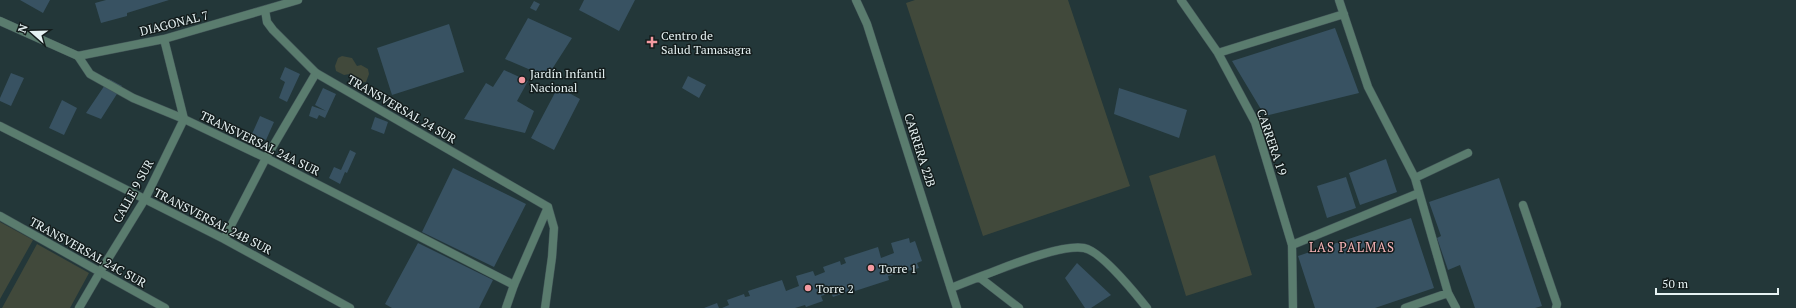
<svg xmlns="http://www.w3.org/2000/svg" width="1796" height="308" viewBox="0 0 1796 308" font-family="'PT Serif',serif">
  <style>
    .green { fill: #41493b }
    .building { fill: #385262 }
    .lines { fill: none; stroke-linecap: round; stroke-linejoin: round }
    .pedestrian-casing { stroke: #425557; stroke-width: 9 }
    .minor-casing { stroke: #425557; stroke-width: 9 }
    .tertiary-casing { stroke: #425557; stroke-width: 9 }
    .pedestrian { stroke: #5a7c6e; stroke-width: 8 }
    .minor { stroke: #5a7c6e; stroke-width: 8 }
    .tertiary { stroke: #5a7c6e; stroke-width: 8 }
    .poi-dot { fill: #f49aa1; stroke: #141d1d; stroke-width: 1.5 }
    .labels { text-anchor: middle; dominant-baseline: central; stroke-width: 3; stroke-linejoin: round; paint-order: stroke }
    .street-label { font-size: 12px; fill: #e6f2f3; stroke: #141d1d }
    .poi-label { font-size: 12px; fill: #e6f2f3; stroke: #141d1d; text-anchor: start }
    .neighbourhood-label { font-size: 13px; letter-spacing: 1px; fill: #f9b5b8; stroke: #141d1d }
  </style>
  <rect width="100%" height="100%" fill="#233739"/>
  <!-- green -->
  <path class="green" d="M 915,0 L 1068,0 L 1130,186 L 983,236 L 906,3 Z
    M 342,56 L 352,58 L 357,66 L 361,65 L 368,69 L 369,74 L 366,82 C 357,83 354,82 350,74 L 344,75 L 336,71 L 335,66 L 338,58 Z
    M 1215,155 L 1252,275 L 1186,296 L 1149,176 Z
    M 0,222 L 33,240 L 0,299 Z
    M 37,244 L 89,273 L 70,308 L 2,308 Z"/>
  <!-- building -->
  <path class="building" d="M 20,0 L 50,0 L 43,13 Z
    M 106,0 L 169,0 L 127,13 L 127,16 L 101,23 L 95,3 Z
    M 584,0 L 635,0 L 619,31 L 579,10 Z
    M 534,1 L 540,4 L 536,11 L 530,8 Z
    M 528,18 L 572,38 L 547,77 L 505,59 Z
    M 449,24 L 464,72 L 392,95 L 377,48 Z
    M 1335,28 L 1359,93 L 1265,116 L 1232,61 Z
    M 285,67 L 300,74 L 287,102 L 279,98 L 285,82 L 280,79 Z
    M 504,70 L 528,81 L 517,101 L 534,111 L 525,133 L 464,119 L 486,83 L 493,87 Z
    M 11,73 L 24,78 L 11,106 L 0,101 L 0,98 Z
    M 688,76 L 706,85 L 699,98 L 682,88 Z
    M 109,79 L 122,86 L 101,119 L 86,113 Z
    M 558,87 L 580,99 L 554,150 L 531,138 Z
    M 323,88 L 336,94 L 325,118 L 319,115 L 317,119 L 309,116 L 312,106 L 326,111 L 315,105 Z
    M 1119,88 L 1187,110 L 1179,138 L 1114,114 Z
    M 62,100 L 77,108 L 64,135 L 49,128 Z
    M 260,116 L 274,122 L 266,140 L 252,134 Z
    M 375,117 L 388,122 L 384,134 L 371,129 Z
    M 350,150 L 356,153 L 347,173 L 345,172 L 340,184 L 329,178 L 334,167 L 341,170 Z
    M 1386,159 L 1397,192 L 1360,205 L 1349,173 Z
    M 453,168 L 526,204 L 494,267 L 422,232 Z
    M 1346,177 L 1356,208 L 1327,218 L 1317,186 Z
    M 1499,178 L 1542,306 L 1535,308 L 1475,308 L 1460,265 L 1448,270 L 1437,238 L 1441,236 L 1429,202 Z
    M 1411,218 L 1434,288 L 1375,308 L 1315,308 L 1298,256 Z
    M 909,238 L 910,243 L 915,241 L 922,261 L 917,263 L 919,268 L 888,276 L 889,280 L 855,291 L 854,287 L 849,288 L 850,291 L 833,297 L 831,293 L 827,294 L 821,296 L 823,301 L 806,307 L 805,305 L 795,308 L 722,308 L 729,305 L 727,300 L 744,294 L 745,297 L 750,296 L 748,291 L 782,280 L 786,291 L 799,286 L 796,276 L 813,271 L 815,276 L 825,272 L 823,267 L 840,261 L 841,265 L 846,263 L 844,258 L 878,247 L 881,258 L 894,253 L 891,243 Z
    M 418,243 L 493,280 L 479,308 L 392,308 L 385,304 Z
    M 1077,263 L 1111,295 L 1091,308 L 1085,308 L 1065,278 Z
    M 717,303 L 719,308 L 704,308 Z"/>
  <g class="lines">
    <defs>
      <path id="pedestrian" d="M 78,56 L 90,74 L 133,98 L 184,119 L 266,158 L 514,285
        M 0,126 L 224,239 L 350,308
        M 0,216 L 100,272 L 79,308
        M 224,239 L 266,158 L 316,73"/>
      <path id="minor" d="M 1181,0 L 1218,53 L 1255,122 L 1292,245 L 1293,308
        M 1339,0 L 1368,87 L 1415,178 L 1448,293 L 1456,308
        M 265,10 L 267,22 L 273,30 L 316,73 L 548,207
        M 0,21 L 78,56 L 164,39 L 298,0
        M 164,39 L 184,119 L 145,199 L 100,272 L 165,308
        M 1218,53 L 1344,14
        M 1415,178 L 1468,153
        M 1523,205 L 1557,304 L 1556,308
        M 1292,245 L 1419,193
        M 979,277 C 1004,268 1059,244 1084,248 C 1101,251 1135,293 1147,308
        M 951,288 L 979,277 L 1019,308
        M 506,308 L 514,285 L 548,207
        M 545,308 L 552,257 L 554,228 L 548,207
        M 1405,308 L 1448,293"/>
      <path id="tertiary" d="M 856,0 L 867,24 L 957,308"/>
    </defs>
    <!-- pedestrian casing -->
    <use href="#pedestrian" class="pedestrian-casing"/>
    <!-- minor casing -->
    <use href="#minor" class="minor-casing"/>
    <!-- tertiary casing -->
    <use href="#tertiary" class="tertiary-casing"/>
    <!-- pedestrian -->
    <use href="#pedestrian" class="pedestrian"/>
    <!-- minor -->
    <use href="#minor" class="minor"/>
    <!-- tertiary -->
    <use href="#tertiary" class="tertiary"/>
  </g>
  <!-- markers -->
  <g class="poi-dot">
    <path d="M650 36h4v4h4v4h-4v4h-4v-4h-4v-4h4z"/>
    <circle cx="522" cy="80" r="4"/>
    <circle cx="871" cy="268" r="4"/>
    <circle cx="808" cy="288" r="4"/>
  </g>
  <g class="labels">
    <!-- street labels -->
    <g class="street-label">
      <text transform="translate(174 23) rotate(-14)">DIAGONAL 7</text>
      <text transform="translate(402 109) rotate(30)">TRANSVERSAL 24 SUR</text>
      <text transform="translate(1272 142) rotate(71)">CARRERA 19</text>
      <text transform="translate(260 143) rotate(26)">TRANSVERSAL 24A SUR</text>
      <text transform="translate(920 150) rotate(72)">CARRERA 22B</text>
      <text transform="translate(133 191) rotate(-61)">CALLE 9 SUR</text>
      <text transform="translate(213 221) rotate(27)">TRANSVERSAL 24B SUR</text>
      <text transform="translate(88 252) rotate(29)">TRANSVERSAL 24C SUR</text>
    </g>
    <!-- poi labels -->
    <g class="poi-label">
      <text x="661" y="35">Centro de<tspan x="661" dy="14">Salud Tamasagra</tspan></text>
      <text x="530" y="73">Jardín Infantil<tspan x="530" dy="14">Nacional</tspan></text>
      <text x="879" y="268">Torre 1</text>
      <text x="816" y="288">Torre 2</text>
    </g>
    <!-- neighbourhood labels -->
    <g class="neighbourhood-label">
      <text x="1352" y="247">LAS PALMAS</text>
    </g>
  </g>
  <!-- north arrow -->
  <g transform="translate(32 32) rotate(290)" stroke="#141d1d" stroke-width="3" paint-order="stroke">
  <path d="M0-3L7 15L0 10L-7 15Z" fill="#e6f2f3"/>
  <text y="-6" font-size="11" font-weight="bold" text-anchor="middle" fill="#e6f2f3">N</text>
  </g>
  <!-- scale -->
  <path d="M1656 288v6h122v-6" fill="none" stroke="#e6f2f3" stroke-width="2"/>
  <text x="1662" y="288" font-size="12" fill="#e6f2f3" stroke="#141d1d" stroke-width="3" paint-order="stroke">50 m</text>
</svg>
